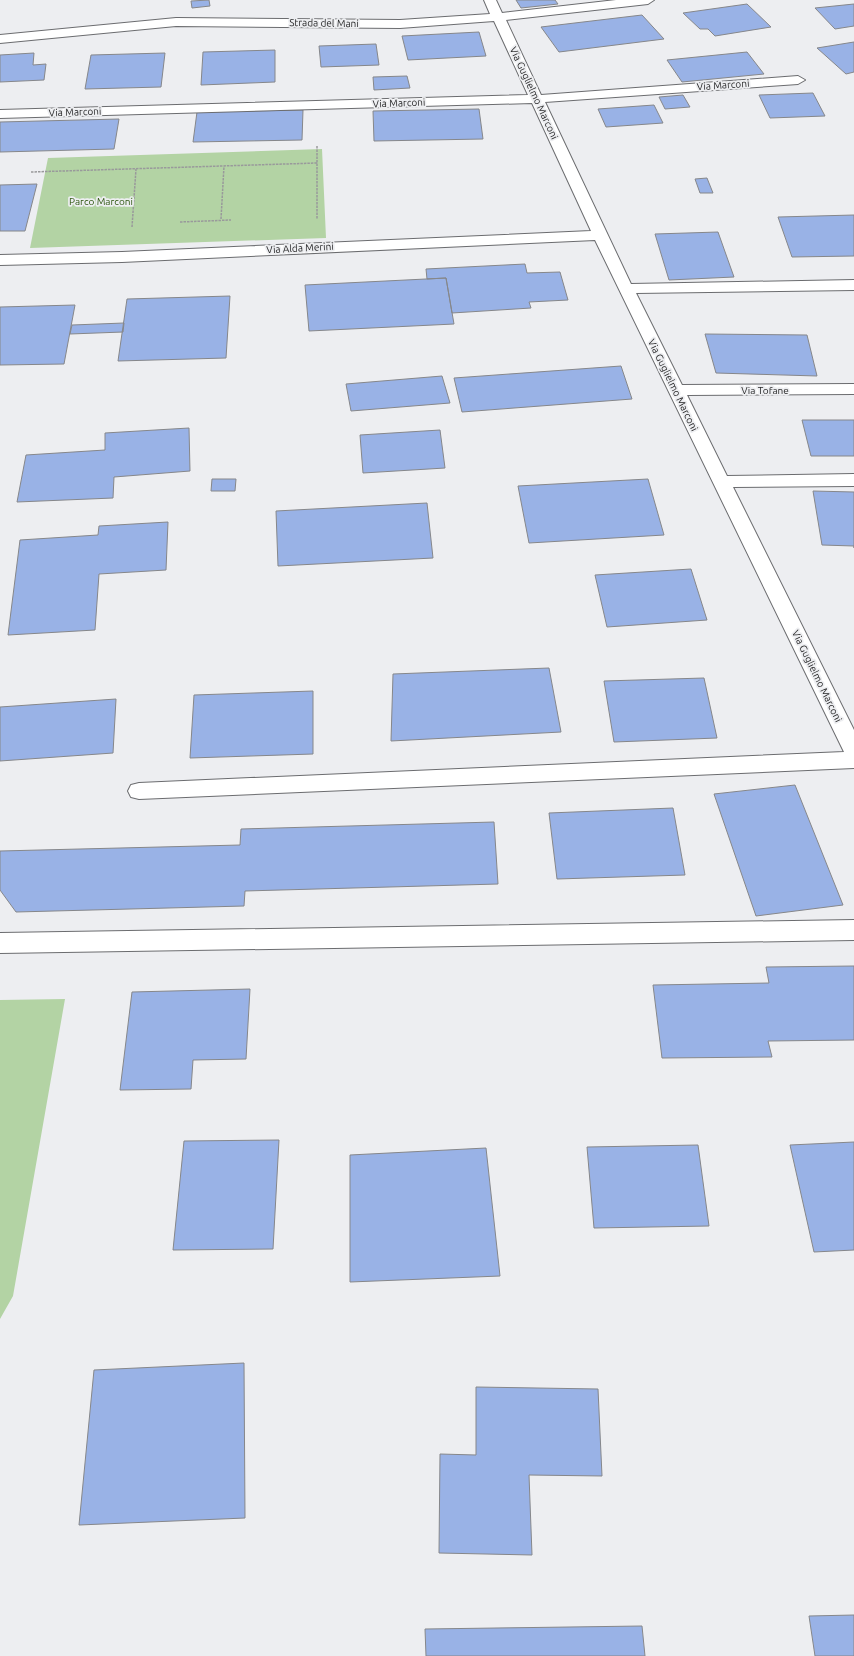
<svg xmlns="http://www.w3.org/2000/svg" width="854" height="1656" viewBox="0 0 854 1656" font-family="Ubuntu,sans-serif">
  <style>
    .green { fill: #b3d3a4 }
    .building { fill: #99b2e6; stroke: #86878a }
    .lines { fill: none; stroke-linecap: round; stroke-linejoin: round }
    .minor-casing { stroke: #6b6c6f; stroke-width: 2 }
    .path { stroke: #99999b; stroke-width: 1.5; stroke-dasharray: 2.5 1; stroke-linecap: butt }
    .minor { fill: #fff; fill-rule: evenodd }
    .labels { text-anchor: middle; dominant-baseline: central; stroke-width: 3.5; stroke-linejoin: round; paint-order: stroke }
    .far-street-label { font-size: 10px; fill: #262627; stroke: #edeef1 }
    .far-park-label { font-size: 10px; fill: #2a540b; stroke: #edeef1 }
  </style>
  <rect width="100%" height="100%" fill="#edeef1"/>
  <!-- green -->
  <path class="green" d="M 322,149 L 326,238 L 30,248 L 48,158 Z
    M 65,999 L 13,1296 L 0,1319 L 0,1000 Z"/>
  <!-- building -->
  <path class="building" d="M 209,0 L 210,6 L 192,8 L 191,1 Z
    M 516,0 L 555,0 L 558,4 L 521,8 Z
    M 747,4 L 771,27 L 715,36 L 708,29 L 700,29 L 683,13 Z
    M 854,4 L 854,26 L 835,29 L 815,8 Z
    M 642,15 L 664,39 L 559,52 L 541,27 Z
    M 479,32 L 486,56 L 408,60 L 402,36 Z
    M 854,42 L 854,72 L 846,74 L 817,48 Z
    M 376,44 L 379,65 L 321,67 L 319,46 Z
    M 275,50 L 275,82 L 201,85 L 203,52 Z
    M 747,52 L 764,74 L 682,82 L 667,60 Z
    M 34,53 L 33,65 L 46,64 L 44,80 L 0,82 L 0,55 Z
    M 165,53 L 161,87 L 85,89 L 91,55 Z
    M 407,76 L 410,88 L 374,90 L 373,77 Z
    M 813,93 L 825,116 L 770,118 L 759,95 Z
    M 683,95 L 690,107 L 665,109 L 659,97 Z
    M 654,105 L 663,123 L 606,127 L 598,109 Z
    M 479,109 L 483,139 L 374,141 L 373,111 Z
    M 303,110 L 302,140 L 193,142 L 197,112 Z
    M 119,119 L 114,149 L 0,152 L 0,122 Z
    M 707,178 L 713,193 L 700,193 L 695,179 Z
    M 37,184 L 25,231 L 0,231 L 0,185 Z
    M 854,215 L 854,256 L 792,257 L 778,217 Z
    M 718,232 L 734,277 L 669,280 L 655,234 Z
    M 525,264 L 527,273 L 560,272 L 568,300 L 529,302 L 531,308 L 452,313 L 446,278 L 427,279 L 426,269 Z
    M 446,278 L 454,324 L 309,331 L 305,285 Z
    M 230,296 L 226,358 L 118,361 L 127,299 Z
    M 75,305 L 64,364 L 0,365 L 0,307 Z
    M 124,323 L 123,332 L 70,334 L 72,325 Z
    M 705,334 L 807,335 L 817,376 L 716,373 Z
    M 621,366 L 632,399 L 462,412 L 454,378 Z
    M 442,376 L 450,403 L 351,411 L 346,384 Z
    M 802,420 L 854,420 L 854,456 L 811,456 Z
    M 189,428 L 190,471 L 114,477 L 113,498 L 17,502 L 26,455 L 105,450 L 105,433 Z
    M 440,430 L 445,468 L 363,473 L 360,435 Z
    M 212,479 L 236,479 L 235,491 L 211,491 Z
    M 648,479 L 664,535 L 529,543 L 518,486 Z
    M 813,491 L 854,492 L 854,548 L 854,546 L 822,545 Z
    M 427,503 L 433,558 L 278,566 L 276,511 Z
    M 168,522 L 166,570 L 99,574 L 95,630 L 8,635 L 20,540 L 98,535 L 99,526 Z
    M 691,569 L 707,620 L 607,627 L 595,575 Z
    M 549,668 L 561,732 L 391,741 L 393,674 Z
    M 704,678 L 717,738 L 614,742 L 604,681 Z
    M 313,691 L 313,754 L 190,758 L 194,695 Z
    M 116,699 L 113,753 L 0,761 L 0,707 Z
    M 795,785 L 843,905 L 756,916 L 714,794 Z
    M 673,808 L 685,875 L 557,879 L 549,813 Z
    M 494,822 L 498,884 L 245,891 L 244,906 L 16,912 L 0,890 L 0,851 L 240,845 L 241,829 Z
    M 854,966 L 854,1040 L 768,1041 L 772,1057 L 662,1058 L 653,985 L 769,983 L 766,967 Z
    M 250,989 L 246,1059 L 193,1060 L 191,1089 L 120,1090 L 132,992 Z
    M 279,1140 L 273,1249 L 173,1250 L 184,1141 Z
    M 854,1142 L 854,1250 L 814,1252 L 790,1145 Z
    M 698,1145 L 709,1226 L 594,1228 L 587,1147 Z
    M 486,1148 L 500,1276 L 350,1282 L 350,1155 Z
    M 244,1363 L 245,1518 L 79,1525 L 94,1370 Z
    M 476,1387 L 598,1389 L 602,1476 L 529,1475 L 532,1555 L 439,1553 L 440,1454 L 476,1455 Z
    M 854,1615 L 854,1656 L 815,1656 L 809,1616 Z
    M 642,1626 L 645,1656 L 426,1656 L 425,1629 Z"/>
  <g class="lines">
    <defs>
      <path id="minor" d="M 484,0 L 496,0 L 502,13 L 616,0 L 654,0 L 648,4 L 506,20 L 541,95 L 798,76 L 805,80 L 798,84 L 545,102 L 631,284 L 854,280 L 854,290 L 636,293 L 682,385 L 854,384 L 854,394 L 687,395 L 727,476 L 854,474 L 854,486 L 733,487 L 854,730 L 854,768 L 139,799 L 131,797 L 128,791 L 131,785 L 139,783 L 844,752 L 595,240 L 122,262 L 0,265 L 0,255 L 122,252 L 591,231 L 532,103 L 0,118 L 0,110 L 528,95 L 494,21 L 400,28 L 176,26 L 0,43 L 0,35 L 176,18 L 400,20 L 490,14 Z
        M 854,920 L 854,940 L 0,953 L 0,933 Z"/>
    </defs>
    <!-- minor casing -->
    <use href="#minor" class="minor-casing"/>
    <!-- path -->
    <path class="path" d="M 317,146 L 317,219
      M 31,172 L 317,163
      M 221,219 L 224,166
      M 180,222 L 231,220
      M 132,227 L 136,169"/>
    <!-- minor -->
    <use href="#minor" class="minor"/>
  </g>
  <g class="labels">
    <!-- far-street labels -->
    <g class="far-street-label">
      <text transform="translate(324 23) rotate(1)">Strada del Mani</text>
      <text transform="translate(723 85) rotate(-4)">Via Marconi</text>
      <text transform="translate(534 93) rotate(65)">Via Guglielmo Marconi</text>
      <text transform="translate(399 103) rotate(-2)">Via Marconi</text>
      <text transform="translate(75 112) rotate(-2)">Via Marconi</text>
      <text transform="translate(300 248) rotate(-3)">Via Alda Merini</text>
      <text transform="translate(673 385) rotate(64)">Via Guglielmo Marconi</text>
      <text x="765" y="390">Via Tofane</text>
      <text transform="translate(817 676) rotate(64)">Via Guglielmo Marconi</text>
    </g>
    <!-- far-park labels -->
    <g class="far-park-label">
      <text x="101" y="201">Parco Marconi</text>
    </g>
  </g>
</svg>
